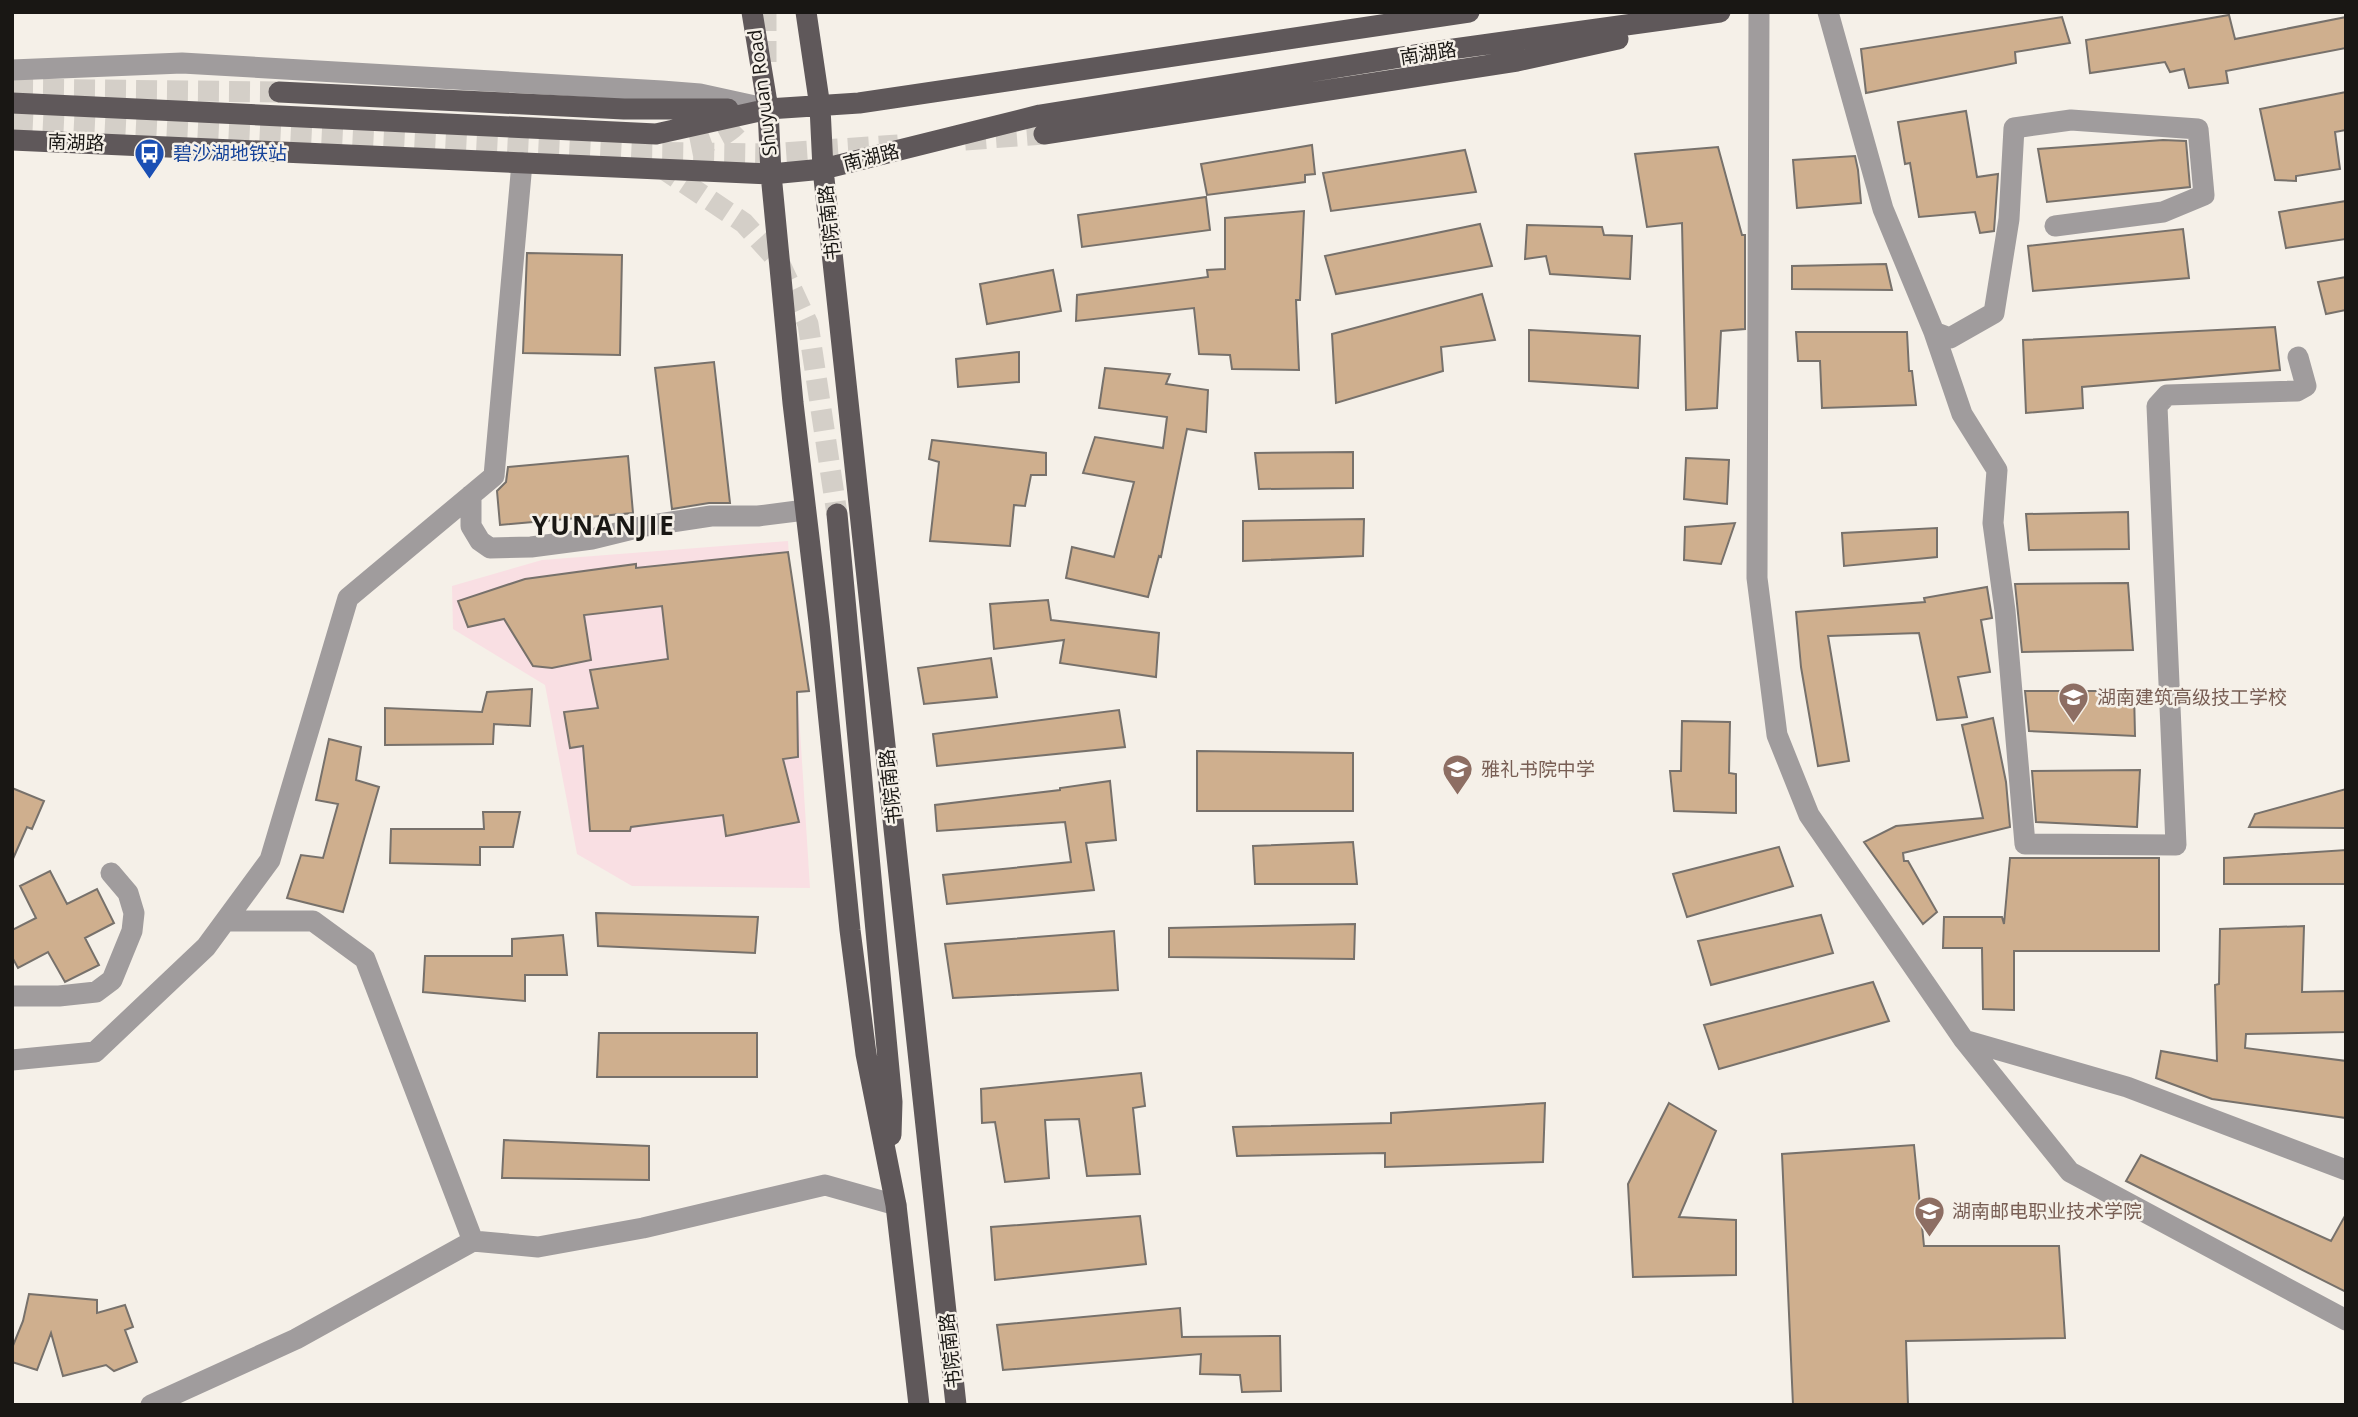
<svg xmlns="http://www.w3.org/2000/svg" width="2358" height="1417" viewBox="0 0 2358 1417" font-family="'Open Sans','Noto Sans SC',sans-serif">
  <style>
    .industrial { fill: #f9dfe3 }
    .building { fill: #cfaf8e; stroke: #77716b; stroke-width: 2 }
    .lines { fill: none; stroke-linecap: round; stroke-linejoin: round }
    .major-tunnel { stroke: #d4cfc8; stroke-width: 21; stroke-dasharray: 21 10; stroke-linecap: butt }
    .minor { stroke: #a09c9d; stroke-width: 21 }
    .major { stroke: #5f585a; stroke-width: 21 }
    .labels { text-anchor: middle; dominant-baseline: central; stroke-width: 5; stroke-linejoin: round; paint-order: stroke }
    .street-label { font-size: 19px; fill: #191714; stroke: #f5f0e8 }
    .transit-label { font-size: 19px; fill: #164399; stroke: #f5f0e8; text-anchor: start }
    .education-label { font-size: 19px; fill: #785e54; stroke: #f5f0e8; text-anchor: start }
    .district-label { font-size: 26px; font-weight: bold; letter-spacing: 2px; fill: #191714; stroke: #f5f0e8 }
  </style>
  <rect width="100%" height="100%" fill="#f5f0e8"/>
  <!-- industrial -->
  <path class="industrial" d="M 788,541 L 810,888 L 632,886 L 577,854 L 545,685 L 453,629 L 452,586 L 542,560 Z"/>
  <!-- building -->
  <path class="building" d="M 2229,15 L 2235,39 L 2346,17 L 2346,48 L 2226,71 L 2228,83 L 2189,88 L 2184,69 L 2170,72 L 2165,62 L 2090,73 L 2086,40 Z
    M 2062,17 L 2070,43 L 2015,52 L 2016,63 L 1866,93 L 1861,49 Z
    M 2346,92 L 2346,130 L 2335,132 L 2340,169 L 2296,176 L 2296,181 L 2275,180 L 2260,109 Z
    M 1966,111 L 1977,177 L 1998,174 L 1994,231 L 1980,233 L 1975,212 L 1919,217 L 1910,163 L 1905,164 L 1898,122 Z
    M 2163,140 L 2186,141 L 2190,187 L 2047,202 L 2038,149 Z
    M 1312,145 L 1315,174 L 1305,175 L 1305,182 L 1207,195 L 1201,164 Z
    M 1718,147 L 1742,235 L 1745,235 L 1745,329 L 1721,331 L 1717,408 L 1686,410 L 1682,223 L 1647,227 L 1635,154 Z
    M 1465,150 L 1476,192 L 1331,211 L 1323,173 Z
    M 1855,156 L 1858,170 L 1861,203 L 1797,208 L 1793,160 Z
    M 1206,197 L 1210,230 L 1082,247 L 1078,215 Z
    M 2346,201 L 2346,239 L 2286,248 L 2279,212 Z
    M 1304,211 L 1300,300 L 1296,300 L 1299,370 L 1232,369 L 1230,355 L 1199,354 L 1194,308 L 1076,321 L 1077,295 L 1208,277 L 1207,270 L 1225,269 L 1225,218 Z
    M 1480,224 L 1492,266 L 1336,294 L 1325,256 Z
    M 1527,225 L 1602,227 L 1604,235 L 1632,236 L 1630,279 L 1550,274 L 1546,256 L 1525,259 Z
    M 2183,229 L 2189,278 L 2033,291 L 2028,246 Z
    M 527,253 L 622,255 L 620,355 L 523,353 Z
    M 1886,264 L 1892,290 L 1792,289 L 1792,266 Z
    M 1053,270 L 1061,311 L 987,324 L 980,284 Z
    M 2346,277 L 2346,310 L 2326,314 L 2318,282 Z
    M 1482,294 L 1495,340 L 1441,347 L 1443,371 L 1336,403 L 1332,334 Z
    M 2275,327 L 2280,370 L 2082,387 L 2083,408 L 2026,413 L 2023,340 Z
    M 1529,330 L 1640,336 L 1638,388 L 1529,381 Z
    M 1796,332 L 1907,332 L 1909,371 L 1912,371 L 1916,405 L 1822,408 L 1820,361 L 1798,361 Z
    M 1019,352 L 1019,382 L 958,387 L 956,359 Z
    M 714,362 L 730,503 L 709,503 L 672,509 L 655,368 Z
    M 1105,368 L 1170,374 L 1166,384 L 1208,390 L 1206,432 L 1187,429 L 1161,557 L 1159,556 L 1148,597 L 1066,578 L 1072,547 L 1114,557 L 1134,482 L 1083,473 L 1095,437 L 1163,448 L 1167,417 L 1099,408 Z
    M 932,440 L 1046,453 L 1046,475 L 1031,475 L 1025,506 L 1014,505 L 1010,546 L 930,541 L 939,462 L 929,459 Z
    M 1353,452 L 1353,488 L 1259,489 L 1255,453 Z
    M 628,456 L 633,513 L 500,525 L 497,491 L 506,482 L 508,467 Z
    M 1686,458 L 1729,460 L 1727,504 L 1684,499 Z
    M 2128,512 L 2129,549 L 2029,550 L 2026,514 Z
    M 1364,519 L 1363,556 L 1243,561 L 1243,521 Z
    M 1735,523 L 1721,564 L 1684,560 L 1685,527 Z
    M 1937,528 L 1937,557 L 1844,566 L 1842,533 Z
    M 788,552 L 809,691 L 797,692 L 798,757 L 783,759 L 799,822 L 726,836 L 723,815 L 631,827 L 630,831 L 590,831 L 583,746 L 570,748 L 564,712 L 598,708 L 590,670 L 668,659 L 662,606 L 584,615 L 591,660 L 552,668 L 533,666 L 504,619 L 468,627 L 458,601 L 525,579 L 636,564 L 636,568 Z
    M 2128,583 L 2133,650 L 2022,652 L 2015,584 Z
    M 1987,587 L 1992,618 L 1981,620 L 1990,672 L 1958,677 L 1967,717 L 1937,720 L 1919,633 L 1828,636 L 1849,761 L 1818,766 L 1801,667 L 1796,612 L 1925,602 L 1924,598 Z
    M 1048,600 L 1051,620 L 1159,633 L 1156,677 L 1060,663 L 1064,640 L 994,649 L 990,604 Z
    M 991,658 L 997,697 L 924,704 L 918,668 Z
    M 532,689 L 530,726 L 494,724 L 493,744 L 385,745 L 385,708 L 482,712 L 487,692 Z
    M 2025,691 L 2134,691 L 2135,736 L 2029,731 Z
    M 1119,710 L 1125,747 L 937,766 L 933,734 Z
    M 1993,718 L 2006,782 L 2010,827 L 1903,853 L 1904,861 L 1908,861 L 1937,912 L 1923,924 L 1864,842 L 1896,826 L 1983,818 L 1962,725 Z
    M 1682,721 L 1730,722 L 1729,773 L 1736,774 L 1736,813 L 1674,811 L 1670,771 L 1681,771 Z
    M 329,739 L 361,747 L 356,780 L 379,787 L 343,912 L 287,898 L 301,855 L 323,858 L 338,804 L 316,800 Z
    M 1197,751 L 1353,753 L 1353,811 L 1197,811 Z
    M 2140,770 L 2137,827 L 2036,822 L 2032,771 Z
    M 1110,781 L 1116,840 L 1086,843 L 1094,890 L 947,904 L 943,875 L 1071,862 L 1065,822 L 937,831 L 935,805 L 1060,790 L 1060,788 Z
    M 12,788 L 44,801 L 32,829 L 27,827 L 12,861 Z
    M 2346,789 L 2346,828 L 2249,827 L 2255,814 Z
    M 483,812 L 520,812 L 513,847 L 480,847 L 480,865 L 390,863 L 391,829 L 484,829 Z
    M 1353,842 L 1357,884 L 1255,884 L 1253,846 Z
    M 1779,847 L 1793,886 L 1687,917 L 1673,874 Z
    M 2346,850 L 2346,884 L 2224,884 L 2224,858 Z
    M 2010,858 L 2159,858 L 2159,951 L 2014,951 L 2014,1010 L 1983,1009 L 1982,948 L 1943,948 L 1944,917 L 2002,917 L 2004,924 Z
    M 50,871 L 67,904 L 97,889 L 114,923 L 85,938 L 99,965 L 65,982 L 48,952 L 18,968 L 12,957 L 12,930 L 36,918 L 20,886 Z
    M 596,913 L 758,917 L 755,953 L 598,946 Z
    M 1821,915 L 1833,953 L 1711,985 L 1698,941 Z
    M 1355,924 L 1354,959 L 1169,957 L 1169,928 Z
    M 2304,926 L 2302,992 L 2346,991 L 2346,1032 L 2246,1034 L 2245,1048 L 2346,1061 L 2346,1118 L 2212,1099 L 2156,1078 L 2161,1051 L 2217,1061 L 2215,985 L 2219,984 L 2220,929 Z
    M 1114,931 L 1118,990 L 953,998 L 945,944 Z
    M 563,935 L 567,975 L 525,975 L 525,1001 L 423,992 L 425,956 L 512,956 L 512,939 Z
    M 1873,982 L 1889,1021 L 1719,1069 L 1704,1025 Z
    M 599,1033 L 757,1033 L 757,1077 L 597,1077 Z
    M 1141,1073 L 1145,1106 L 1133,1108 L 1140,1174 L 1087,1176 L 1079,1119 L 1045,1120 L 1049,1178 L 1005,1182 L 995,1122 L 982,1123 L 981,1089 Z
    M 1545,1103 L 1543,1162 L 1385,1167 L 1385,1153 L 1237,1156 L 1233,1127 L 1391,1123 L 1391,1113 Z
    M 1669,1103 L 1716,1131 L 1679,1217 L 1736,1220 L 1736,1275 L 1633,1277 L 1628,1184 Z
    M 504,1140 L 649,1146 L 649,1180 L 502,1178 Z
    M 1914,1145 L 1924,1246 L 2059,1246 L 2065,1338 L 1906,1341 L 1908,1405 L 1793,1405 L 1782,1154 Z
    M 2141,1155 L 2331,1241 L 2346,1214 L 2346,1292 L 2126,1181 Z
    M 1140,1216 L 1146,1264 L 995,1280 L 991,1227 Z
    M 29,1294 L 97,1300 L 97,1313 L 125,1305 L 133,1327 L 125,1330 L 137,1362 L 114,1371 L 106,1365 L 63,1376 L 51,1333 L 37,1370 L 12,1362 L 12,1348 L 23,1321 Z
    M 1180,1308 L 1182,1337 L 1280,1336 L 1281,1391 L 1242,1392 L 1240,1375 L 1200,1374 L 1201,1354 L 1003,1370 L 997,1325 Z"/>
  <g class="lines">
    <!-- major-tunnel -->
    <path class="major-tunnel" d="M 766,62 L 766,12
      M 12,89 L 279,92
      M 12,121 L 637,152 L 766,154 L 898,145
      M 965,140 L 1044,134
      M 691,146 C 721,140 734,131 752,106
      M 659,166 L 744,223 L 779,262 L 808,324 L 837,514"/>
    <!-- minor -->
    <path class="minor" d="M 1759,12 L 1757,578 L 1777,735 L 1809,815 L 1964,1040 L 2070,1172 L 2346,1320
      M 1828,12 L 1883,209 L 1934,332 L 1950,338 L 1994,313 L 2009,219 L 2014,128 L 2071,120 L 2198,129 L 2204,195 L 2163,212 L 2055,226
      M 12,70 L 182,63 L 662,91 L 700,94 L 768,109
      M 1934,332 L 1962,414 L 1997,470 L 1993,523 L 2005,611 L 2025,844 L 2176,845 L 2157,406 L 2167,395 L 2297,391 L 2306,386 L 2298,357
      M 471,495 L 471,526 L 480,541 L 490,548 L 531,547 L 592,539 L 645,526 L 711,516 L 758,516 L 805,510
      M 225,921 L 313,921 L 365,959 L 473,1241
      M 12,996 L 59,996 L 96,992 L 112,980 L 132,931 L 134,913 L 128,893 L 111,873
      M 1964,1040 L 2127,1087 L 2346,1170
      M 12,1060 L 95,1052 L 206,947 L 270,860 L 348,598 L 494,476 L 522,163
      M 151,1405 L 296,1339 L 473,1241 L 538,1247 L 643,1228 L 825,1185 L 896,1205"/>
    <!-- major -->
    <path class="major" d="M 752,12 L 768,109 L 771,174 L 793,403 L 819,622 L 850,930 L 866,1054 L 896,1205 L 919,1405
      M 806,12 L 820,107 L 823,169 L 956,1405
      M 279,92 L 624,109 L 728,109
      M 12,103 L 656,134 L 768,109 L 859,103 L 1469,12
      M 1044,134 L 1517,61 L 1618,39
      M 12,140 L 771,174 L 823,169 L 1040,115 L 1445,50 L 1720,12
      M 837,514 L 892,1102 L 891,1135"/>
  </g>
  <!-- icons -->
  <defs>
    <symbol id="bus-pin" viewBox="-11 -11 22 30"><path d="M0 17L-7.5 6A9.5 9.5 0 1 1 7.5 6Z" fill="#1a4fb4" stroke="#f5f0e8"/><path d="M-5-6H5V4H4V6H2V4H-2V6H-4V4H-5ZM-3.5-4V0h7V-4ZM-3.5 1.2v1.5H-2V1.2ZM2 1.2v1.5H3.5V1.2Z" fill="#fff"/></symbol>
    <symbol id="school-pin" viewBox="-11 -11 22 30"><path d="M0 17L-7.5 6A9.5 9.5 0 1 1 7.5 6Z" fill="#8d6e63" stroke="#f5f0e8"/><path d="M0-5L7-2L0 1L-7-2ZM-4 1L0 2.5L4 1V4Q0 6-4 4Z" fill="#fff"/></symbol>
    <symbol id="university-pin" viewBox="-11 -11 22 30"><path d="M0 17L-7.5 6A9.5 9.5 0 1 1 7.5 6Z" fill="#8d6e63" stroke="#f5f0e8"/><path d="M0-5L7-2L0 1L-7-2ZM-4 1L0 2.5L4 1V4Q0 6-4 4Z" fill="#fff"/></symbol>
  </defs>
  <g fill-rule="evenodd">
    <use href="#bus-pin" x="132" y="136" width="35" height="47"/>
    <use href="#school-pin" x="2056" y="680" width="35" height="47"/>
    <use href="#school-pin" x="1440" y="752" width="35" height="47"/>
    <use href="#university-pin" x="1912" y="1194" width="35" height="47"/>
  </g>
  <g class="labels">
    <!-- street labels -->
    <g class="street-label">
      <text transform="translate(1428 53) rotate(-9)">南湖路</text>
      <text transform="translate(762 93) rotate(-97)">Shuyuan Road</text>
      <text transform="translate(76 142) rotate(2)">南湖路</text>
      <text transform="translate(871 157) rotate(-14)">南湖路</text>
      <text transform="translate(829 223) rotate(-96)">书院南路</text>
      <text transform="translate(890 787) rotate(-96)">书院南路</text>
      <text transform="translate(950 1351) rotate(-96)">书院南路</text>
    </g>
    <!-- transit labels -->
    <g class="transit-label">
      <text x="173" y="153">碧沙湖地铁站</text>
    </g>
    <!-- education labels -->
    <g class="education-label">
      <text x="2097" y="697">湖南建筑高级技工学校</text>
      <text x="1481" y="769">雅礼书院中学</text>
      <text x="1952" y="1211">湖南邮电职业技术学院</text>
    </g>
    <!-- district labels -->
    <g class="district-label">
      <text x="604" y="525">YUNANJIE</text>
    </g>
  </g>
  <!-- border -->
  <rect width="2358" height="1417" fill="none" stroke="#191714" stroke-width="28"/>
</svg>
